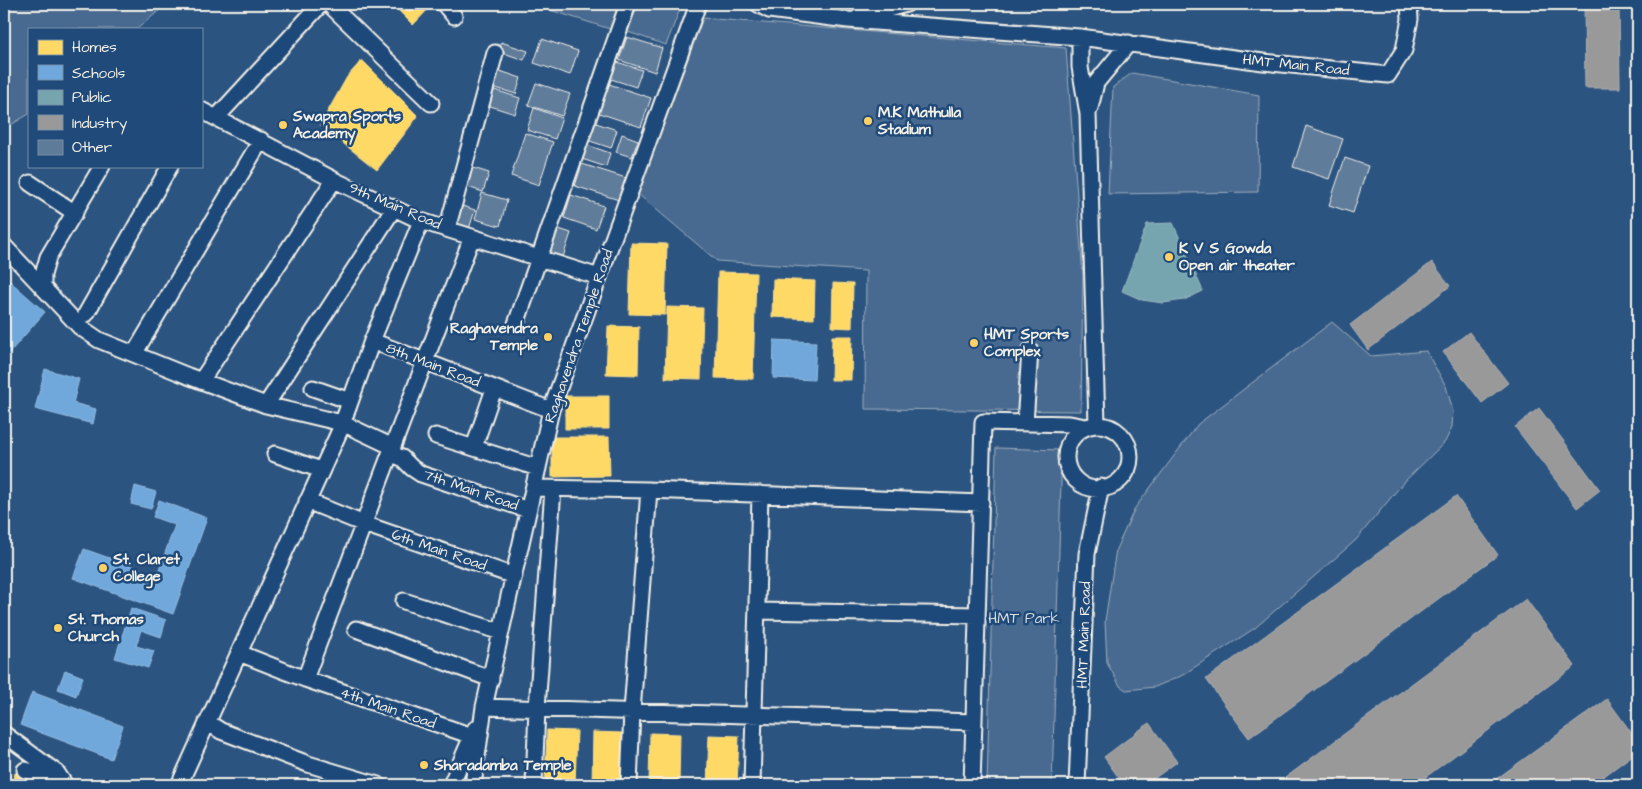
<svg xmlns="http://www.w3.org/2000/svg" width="1642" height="789" viewBox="0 0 1642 789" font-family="'Architects Daughter',sans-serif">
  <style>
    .green { fill: #496b90; stroke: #9eaebc }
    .homes { fill: #ffd966; stroke: #fce08d }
    .schools { fill: #6fa8dc; stroke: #97bee0 }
    .public { fill: #76a5af; stroke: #9cbcc0 }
    .industry { fill: #999; stroke: #b4b3b1 }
    .building { fill: #5e7b9a; stroke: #f4f1e8 }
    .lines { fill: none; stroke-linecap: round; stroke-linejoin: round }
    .minor-casing { stroke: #f4f1e8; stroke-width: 19 }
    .minor { stroke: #1f4a7a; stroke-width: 15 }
    .poi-dot { fill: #ffd166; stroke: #1f4a7a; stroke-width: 2 }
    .labels { text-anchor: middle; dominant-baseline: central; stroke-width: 5; stroke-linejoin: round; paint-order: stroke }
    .street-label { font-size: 15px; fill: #f4f1e8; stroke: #1f4a7a }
    .poi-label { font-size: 15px; font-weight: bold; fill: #f4f1e8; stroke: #1f4a7a; text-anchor: start }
    .park-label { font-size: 15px; fill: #dadddb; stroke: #1f4a7a }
  </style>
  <rect width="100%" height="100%" fill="#2c5481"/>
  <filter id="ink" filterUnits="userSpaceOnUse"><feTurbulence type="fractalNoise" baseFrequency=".02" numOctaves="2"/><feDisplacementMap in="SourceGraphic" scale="10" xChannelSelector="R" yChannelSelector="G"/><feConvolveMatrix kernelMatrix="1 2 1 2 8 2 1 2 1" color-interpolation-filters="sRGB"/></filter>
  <g filter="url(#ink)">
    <!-- green -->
    <path class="green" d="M 4,4 L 167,4 L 137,29 L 29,29 L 29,114 L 4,129 Z
      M 531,4 L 619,4 L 610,29 Z
      M 638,4 L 682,4 L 666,45 L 628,32 Z
      M 703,18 L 1066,48 L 1083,276 L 1081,411 L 865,409 L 866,271 L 717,261 L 638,194 Z
      M 1132,73 L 1259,95 L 1258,192 L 1108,194 L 1113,87 Z
      M 1332,322 L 1371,356 L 1426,351 L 1446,386 L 1453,411 L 1452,427 L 1445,442 L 1403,483 L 1356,540 L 1255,628 L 1181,676 L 1155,687 L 1126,690 L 1120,686 L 1107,663 L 1105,621 L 1116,549 L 1135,508 L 1198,424 Z
      M 996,448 L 1062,450 L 1052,785 L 987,785 Z"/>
    <!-- homes -->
    <path class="homes" d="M 406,4 L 431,4 L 432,5 L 413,25 L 399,11 Z
      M 362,60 L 418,116 L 377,170 L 320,125 L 347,77 Z
      M 631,243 L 667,244 L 665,315 L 629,314 Z
      M 718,272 L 756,273 L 753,379 L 715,378 Z
      M 773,279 L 815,281 L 814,319 L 772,317 Z
      M 833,283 L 853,284 L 852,328 L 832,327 Z
      M 667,307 L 703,308 L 701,379 L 665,378 Z
      M 608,326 L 639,327 L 638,375 L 606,374 Z
      M 832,336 L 852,336 L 851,380 L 831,380 Z
      M 565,396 L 609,396 L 609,429 L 565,429 Z
      M 552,437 L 609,437 L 610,476 L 552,477 Z
      M 547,730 L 577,731 L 575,785 L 545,785 Z
      M 593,732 L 623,733 L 622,785 L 592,785 Z
      M 650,733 L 680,734 L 679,785 L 649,785 Z
      M 709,735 L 739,736 L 737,785 L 707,785 Z
      M 15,773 L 54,784 L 54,785 L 12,785 Z"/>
    <!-- schools -->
    <path class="schools" d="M 4,276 L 45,312 L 4,359 Z
      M 774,340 L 816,342 L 814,380 L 773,378 Z
      M 45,369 L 79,379 L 73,403 L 96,409 L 93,424 L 35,409 Z
      M 135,486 L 156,492 L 151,509 L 131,504 Z
      M 159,500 L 207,518 L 173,614 L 73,578 L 84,549 L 157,575 L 175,525 L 153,517 Z
      M 131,608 L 166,620 L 161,637 L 141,630 L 136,646 L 154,651 L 148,668 L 115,658 Z
      M 65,670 L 83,677 L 76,696 L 58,689 Z
      M 32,692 L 123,726 L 111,759 L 20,725 Z"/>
    <!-- public -->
    <path class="public" d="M 1173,223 L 1203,291 L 1184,300 L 1163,303 L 1142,300 L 1122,291 L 1147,224 Z"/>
    <!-- industry -->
    <path class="industry" d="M 1584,4 L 1619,4 L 1620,88 L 1585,88 Z
      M 1432,262 L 1450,286 L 1368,350 L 1350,325 Z
      M 1469,332 L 1508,383 L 1482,403 L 1443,352 Z
      M 1539,408 L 1600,490 L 1577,508 L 1515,427 Z
      M 1456,496 L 1498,555 L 1249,738 L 1206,679 Z
      M 1526,599 L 1575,666 L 1415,785 L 1290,785 L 1285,778 Z
      M 1607,699 L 1638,742 L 1638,751 L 1592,785 L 1488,785 Z
      M 1149,723 L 1177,762 L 1145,785 L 1124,785 L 1104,757 Z"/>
    <!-- building -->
    <path class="building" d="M 627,37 L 662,48 L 655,72 L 619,60 Z
      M 542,39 L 578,51 L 570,75 L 534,63 Z
      M 501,42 L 528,51 L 524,60 L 498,51 Z
      M 617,62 L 642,70 L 636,87 L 611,79 Z
      M 494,69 L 521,78 L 516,94 L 489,86 Z
      M 536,83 L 570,94 L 562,116 L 528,105 Z
      M 609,84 L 651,98 L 641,127 L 599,113 Z
      M 488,88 L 520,98 L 515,114 L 484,104 Z
      M 534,108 L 562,118 L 555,139 L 527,130 Z
      M 593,122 L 617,130 L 611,148 L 587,140 Z
      M 1306,126 L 1343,139 L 1329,179 L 1293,167 Z
      M 525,133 L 553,142 L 539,185 L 511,176 Z
      M 622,134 L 638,140 L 632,157 L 616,152 Z
      M 587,145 L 610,153 L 606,167 L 582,159 Z
      M 1345,158 L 1368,166 L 1353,213 L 1329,205 Z
      M 582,164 L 626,178 L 619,200 L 575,186 Z
      M 467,166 L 489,173 L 483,192 L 461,185 Z
      M 482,193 L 507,200 L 500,226 L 475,219 Z
      M 571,195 L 604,206 L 596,229 L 564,218 Z
      M 456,204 L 475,210 L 469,229 L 450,223 Z
      M 553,227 L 571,233 L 563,257 L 545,251 Z"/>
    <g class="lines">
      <defs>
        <path id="minor" d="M 329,4 L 431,103
          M 444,4 L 454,16
          M 758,4 L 769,10 L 848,20 L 1080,37 L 1263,62 L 1388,75 L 1404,50 L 1410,19 L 1409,4
          M 859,17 L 906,4
          M 1080,37 L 1080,67 L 1088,114 L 1097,425
          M 1090,108 L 1096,83 L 1129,43
          M 201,110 L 334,180 L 421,221 L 599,277
          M 216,118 L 321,4
          M 30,183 L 75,213
          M 447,229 L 495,53
          M 4,246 L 80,327 L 99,340 L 188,376 L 266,405 L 342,423 L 393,447
          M 43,288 L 43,275 L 48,257 L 102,166
          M 86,314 L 170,166
          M 516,324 L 628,4
          M 372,341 L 551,410
          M 134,354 L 261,140
          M 201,381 L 334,180
          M 313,388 L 350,401
          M 266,405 L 394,208
          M 1025,423 L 1030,351
          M1066 457a32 32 0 1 1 64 0a32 32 0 1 1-64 0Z
          M 436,436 L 538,468
          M 474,447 L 494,389
          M 275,454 L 321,470
          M 391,454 L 402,458 L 412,468 L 421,474 L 528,510
          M 534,488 L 649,490 L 981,503
          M 307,501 L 364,524 L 514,576
          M 404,601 L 501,632
          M 757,611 L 977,615
          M 356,629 L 491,679
          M 239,653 L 305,679 L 472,736
          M 305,679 L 472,237
          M 484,707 L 974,722
          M 207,722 L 221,731 L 308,764 L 378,785
          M 4,734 L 57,773 L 65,785
          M 25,770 L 43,774 L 55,783
          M 179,785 L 340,430 L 372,341 L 421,221
          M 451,785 L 475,729
          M 473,785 L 484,707 L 551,410 L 698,4
          M 534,785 L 537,708 L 553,489
          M 629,785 L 632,711 L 649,490
          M 752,785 L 760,494
          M 972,785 L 983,422 L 1070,424 L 1086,427
          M 1077,785 L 1087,554 L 1101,487"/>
      </defs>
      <!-- minor casing -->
      <use href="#minor" class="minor-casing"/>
      <!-- minor -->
      <use href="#minor" class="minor"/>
    </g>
  </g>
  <!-- markers -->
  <g class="poi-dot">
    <circle cx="868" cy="121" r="5"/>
    <circle cx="283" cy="125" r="5"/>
    <circle cx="1169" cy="257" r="5"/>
    <circle cx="548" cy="337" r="5"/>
    <circle cx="974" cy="343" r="5"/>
    <circle cx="103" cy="568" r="5"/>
    <circle cx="58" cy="628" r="5"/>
    <circle cx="424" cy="765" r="5"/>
  </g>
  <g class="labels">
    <!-- street labels -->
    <g class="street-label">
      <text transform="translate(1296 65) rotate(6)">HMT Main Road</text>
      <text transform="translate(395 206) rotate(23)">9th Main Road</text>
      <text transform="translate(579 336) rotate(-71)">Raghavendra Temple Road</text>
      <text transform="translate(433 365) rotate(21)">8th Main Road</text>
      <text transform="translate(471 490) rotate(19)">7th Main Road</text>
      <text transform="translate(439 550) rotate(19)">6th Main Road</text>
      <text transform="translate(1084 635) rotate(-88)">HMT Main Road</text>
      <text transform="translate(388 708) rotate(19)">4th Main Road</text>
    </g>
    <!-- poi labels -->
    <g class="poi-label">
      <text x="878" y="112">M.K Mathulla<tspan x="878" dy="17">Stadium</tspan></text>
      <text x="293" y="116">Swapra Sports<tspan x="293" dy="17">Academy</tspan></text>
      <text x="1179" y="248">K V S Gowda<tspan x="1179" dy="17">Open air theater</tspan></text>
      <text x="538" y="328" text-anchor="end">Raghavendra<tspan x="538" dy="17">Temple</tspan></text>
      <text x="984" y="334">HMT Sports<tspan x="984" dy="17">Complex</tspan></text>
      <text x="113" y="559">St. Claret<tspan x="113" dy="17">College</tspan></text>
      <text x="68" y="619">St. Thomas<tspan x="68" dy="17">Church</tspan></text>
      <text x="434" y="765">Sharadamba Temple</text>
    </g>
    <!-- park labels -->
    <g class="park-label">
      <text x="1024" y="618">HMT Park</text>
    </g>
  </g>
  <!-- margin -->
  <rect width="1642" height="789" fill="none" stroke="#1f4a7a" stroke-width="20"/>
  <rect x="10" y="10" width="1622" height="769" fill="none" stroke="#f4f1e8" stroke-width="2" filter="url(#ink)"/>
  <!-- legend -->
  <rect x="28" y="28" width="175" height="140" fill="#1f4a7a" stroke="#748da6"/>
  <rect x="38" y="40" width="25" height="15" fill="#ffd966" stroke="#748da6"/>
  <text x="72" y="52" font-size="15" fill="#f4f1e8">Homes</text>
  <rect x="38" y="65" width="25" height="15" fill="#6fa8dc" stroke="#748da6"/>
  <text x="72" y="78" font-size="15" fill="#f4f1e8">Schools</text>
  <rect x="38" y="90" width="25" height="15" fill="#76a5af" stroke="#748da6"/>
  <text x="72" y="102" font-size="15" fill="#f4f1e8">Public</text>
  <rect x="38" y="115" width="25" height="15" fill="#999999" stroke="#748da6"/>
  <text x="72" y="128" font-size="15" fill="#f4f1e8">Industry</text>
  <rect x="38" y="140" width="25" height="15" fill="#5e7b9a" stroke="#748da6"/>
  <text x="72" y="152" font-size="15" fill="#f4f1e8">Other</text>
</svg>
